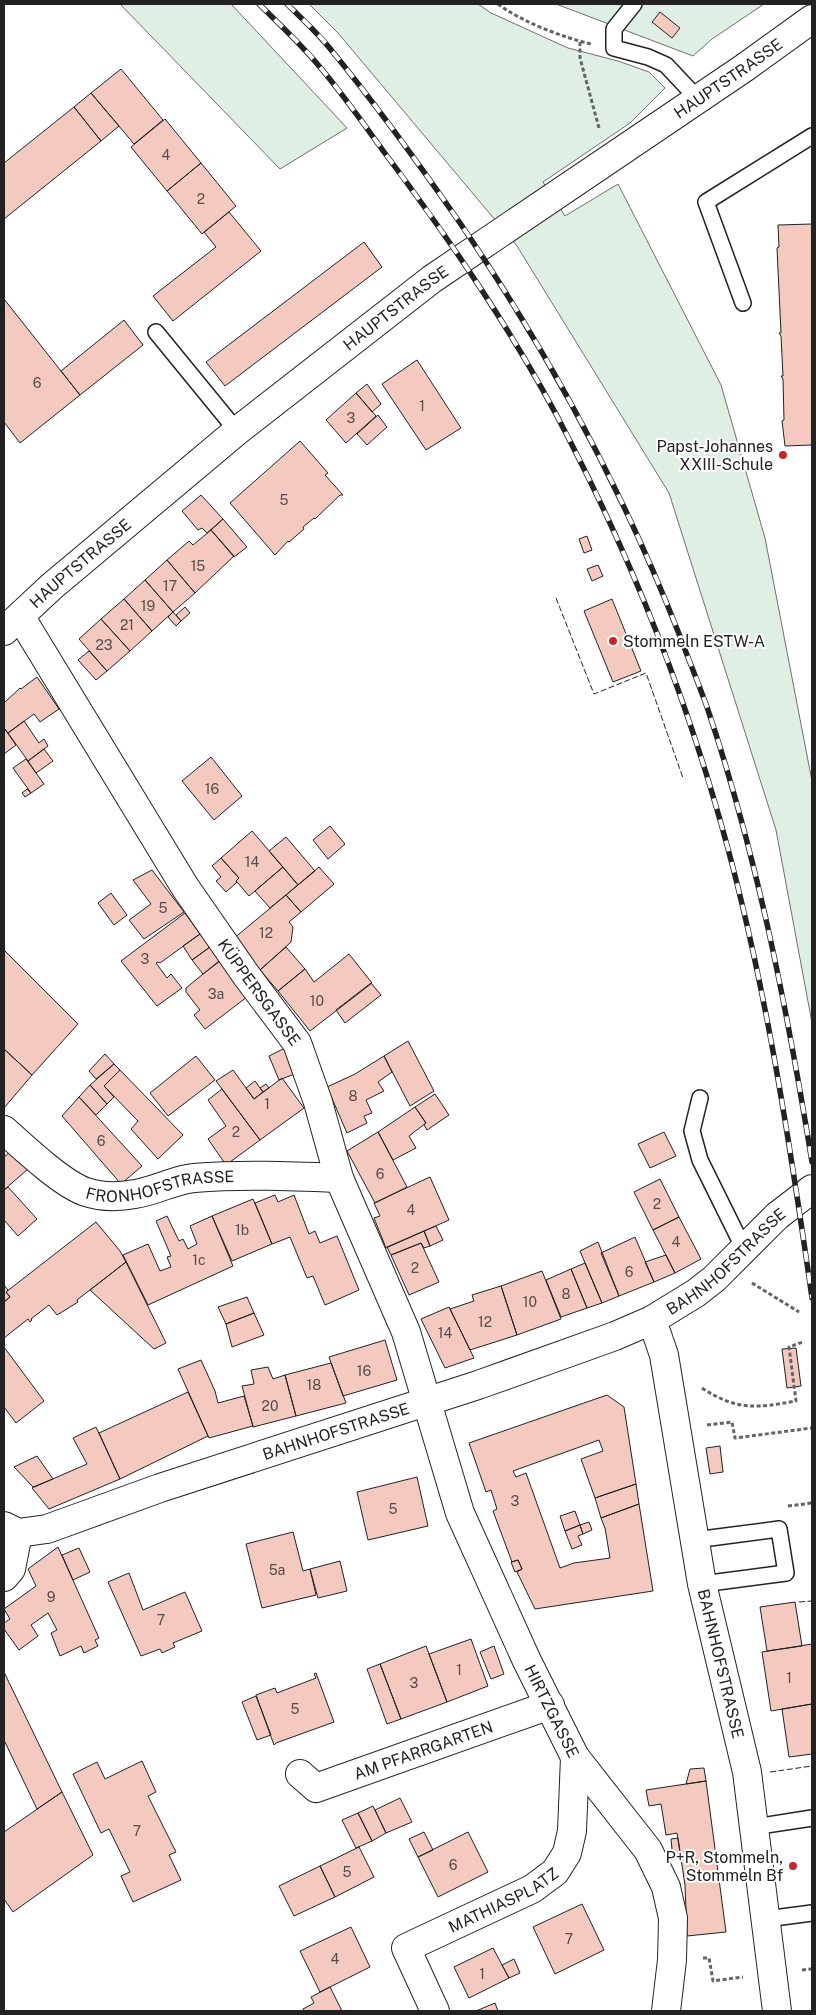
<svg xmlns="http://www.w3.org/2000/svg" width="816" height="2015" viewBox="0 0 816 2015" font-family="'Public Sans',sans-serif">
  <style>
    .green { fill: #e0efe3; stroke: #6f6f6f }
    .building { fill: #f3c9c0; stroke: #222 }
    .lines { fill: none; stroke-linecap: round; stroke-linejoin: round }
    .service-casing { stroke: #222; stroke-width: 18 }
    .minor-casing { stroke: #222; stroke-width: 30 }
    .tertiary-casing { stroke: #222; stroke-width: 30 }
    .path { stroke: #646464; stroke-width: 3; stroke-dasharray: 4 2.5; stroke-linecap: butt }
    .service { stroke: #fff; stroke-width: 15 }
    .minor { stroke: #fff; stroke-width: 28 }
    .tertiary { stroke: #fff; stroke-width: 28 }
    .rail-casing { stroke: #222; stroke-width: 5.5 }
    .rail { stroke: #fff; stroke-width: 4; stroke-dasharray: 11; stroke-linecap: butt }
    .fence { stroke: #222; stroke-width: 1; stroke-dasharray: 6 2.5; stroke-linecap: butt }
    .poi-dot { fill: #c62828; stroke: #fff; stroke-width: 2 }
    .labels { text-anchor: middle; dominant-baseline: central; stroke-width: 4; stroke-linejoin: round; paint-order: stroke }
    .number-label { font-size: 14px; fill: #564c4a }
    .street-label { font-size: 16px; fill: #222; stroke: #fff }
    .poi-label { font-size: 16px; fill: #222; stroke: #fff; text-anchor: end }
  </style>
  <rect width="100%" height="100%" fill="#fff"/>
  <!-- green -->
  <path class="green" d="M 120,4 L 231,4 L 347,128 L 280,169 Z
    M 309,4 L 478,4 L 491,13 L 568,48 L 618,61 L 649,72 L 665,88 L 630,123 L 543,182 L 565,216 L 618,184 L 721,385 L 765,538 L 812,781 L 812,1023 L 776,830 L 669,493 L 517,246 L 338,33 Z
    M 556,4 L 764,4 L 712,39 L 693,56 Z"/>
  <!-- building -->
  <path class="building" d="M 660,12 L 680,28 L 672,38 L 652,22 Z
    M 121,69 L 163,120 L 134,144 L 91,93 Z
    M 91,93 L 119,126 L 101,141 L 74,107 Z
    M 74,107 L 101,141 L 4,219 L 4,163 Z
    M 165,119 L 201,163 L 167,191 L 131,147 Z
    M 201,163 L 236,206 L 202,234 L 167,191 Z
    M 229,212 L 261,251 L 173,321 L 153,296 L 216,247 L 204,232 Z
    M 812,224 L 812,445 L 785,446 L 782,421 L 784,420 L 783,379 L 781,376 L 783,376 L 781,336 L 779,333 L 781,333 L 777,248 L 779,247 L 778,225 Z
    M 364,242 L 382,267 L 225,386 L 206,362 Z
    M 4,299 L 80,395 L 20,443 L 4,422 Z
    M 124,320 L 143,345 L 80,395 L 61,371 Z
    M 417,360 L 461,428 L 426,450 L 382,384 Z
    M 367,384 L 381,404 L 372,412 L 356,393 Z
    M 356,393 L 376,416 L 346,443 L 326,420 Z
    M 378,415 L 387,427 L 367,445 L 357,434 Z
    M 300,441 L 328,473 L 325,475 L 343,495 L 340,495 L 315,519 L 314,518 L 303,527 L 304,529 L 289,542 L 288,541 L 275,555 L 230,503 Z
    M 201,495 L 223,519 L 207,533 L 202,528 L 198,530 L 182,511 Z
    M 223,519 L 247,547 L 234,557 L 211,530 Z
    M 211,530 L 234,556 L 195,593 L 167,560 L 189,541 L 193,545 Z
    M 587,536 L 592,550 L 584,553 L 579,539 Z
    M 167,560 L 195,593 L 173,612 L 145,580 Z
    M 598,565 L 603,576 L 592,581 L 587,569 Z
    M 145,580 L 173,612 L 152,631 L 124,599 Z
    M 124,599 L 152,631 L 130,651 L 101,619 Z
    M 612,599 L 641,671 L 613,682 L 584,611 Z
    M 185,607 L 190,613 L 181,621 L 176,615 Z
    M 173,612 L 181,621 L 176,626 L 168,617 Z
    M 101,619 L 130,651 L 107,671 L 79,639 Z
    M 89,651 L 107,671 L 96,680 L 78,660 Z
    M 37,677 L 59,709 L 40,722 L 34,714 L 8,733 L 4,728 L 4,703 L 20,688 L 21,689 Z
    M 24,721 L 39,743 L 44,739 L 48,746 L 28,761 L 8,733 Z
    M 4,728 L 16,745 L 4,754 Z
    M 44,749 L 53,761 L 36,773 L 28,761 Z
    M 211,757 L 242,796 L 214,820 L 182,781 Z
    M 26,759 L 44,784 L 31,793 L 13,768 Z
    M 27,789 L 31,793 L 25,797 L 22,793 Z
    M 330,826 L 345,844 L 328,859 L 313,840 Z
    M 252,831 L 283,867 L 249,896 L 237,882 L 236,881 L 239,878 L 221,858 Z
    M 286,837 L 315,871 L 298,885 L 269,851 Z
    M 221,858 L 239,878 L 236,881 L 237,882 L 226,892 L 216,881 L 221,877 L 212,866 Z
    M 283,867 L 298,885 L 270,908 L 255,891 Z
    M 319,867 L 334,884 L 301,912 L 286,895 Z
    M 152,870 L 184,912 L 144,939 L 129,920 L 151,904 L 133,880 Z
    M 111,893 L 127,915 L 114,925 L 98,903 Z
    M 286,895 L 301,912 L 289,922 L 293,927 L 291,942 L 260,970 L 233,939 Z
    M 185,913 L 200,934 L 160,963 L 158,962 L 156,963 L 167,978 L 171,974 L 182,988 L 157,1006 L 121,961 Z
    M 200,934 L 210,947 L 192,960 L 183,946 Z
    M 210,947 L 220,961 L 203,974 L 192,960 Z
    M 286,947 L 305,969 L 278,991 L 260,970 Z
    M 4,950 L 78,1024 L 32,1075 L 4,1049 Z
    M 349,954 L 372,983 L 310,1031 L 278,991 L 305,969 L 314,982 Z
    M 219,961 L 247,997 L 205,1029 L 194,1015 L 200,1010 L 186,992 L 186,988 Z
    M 371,983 L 381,995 L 345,1023 L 336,1010 Z
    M 408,1041 L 434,1091 L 410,1106 L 384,1056 Z
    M 285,1048 L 297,1073 L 279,1080 L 269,1056 Z
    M 4,1049 L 32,1075 L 4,1108 Z
    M 105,1054 L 114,1064 L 96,1079 L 89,1071 Z
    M 196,1056 L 215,1080 L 168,1116 L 150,1093 Z
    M 384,1056 L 392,1072 L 378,1082 L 384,1091 L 366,1100 L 372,1113 L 364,1116 L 367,1123 L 347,1133 L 327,1087 L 355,1074 Z
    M 114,1064 L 120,1070 L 104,1086 L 114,1097 L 107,1104 L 90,1085 Z
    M 120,1070 L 183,1135 L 158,1159 L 131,1129 L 138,1121 L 104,1086 Z
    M 233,1070 L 254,1099 L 282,1078 L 304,1108 L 260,1140 L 216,1081 Z
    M 255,1081 L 263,1092 L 254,1099 L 246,1088 Z
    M 266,1084 L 269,1088 L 263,1092 L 260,1088 Z
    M 90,1085 L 107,1104 L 96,1115 L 79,1097 Z
    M 222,1089 L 260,1140 L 226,1165 L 208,1139 L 226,1126 L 208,1100 Z
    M 435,1094 L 449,1115 L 427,1130 L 424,1125 L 426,1123 L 415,1107 Z
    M 79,1097 L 142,1166 L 121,1184 L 62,1116 Z
    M 415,1107 L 426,1123 L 409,1136 L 416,1148 L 393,1160 L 378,1132 Z
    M 378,1132 L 407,1187 L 375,1203 L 347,1151 Z
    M 664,1132 L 676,1156 L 650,1168 L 638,1144 Z
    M 10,1152 L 28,1169 L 4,1190 L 4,1157 Z
    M 430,1177 L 449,1220 L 386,1248 L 374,1218 L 380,1216 L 374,1203 Z
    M 660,1179 L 679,1217 L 653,1230 L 634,1192 Z
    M 8,1187 L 37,1219 L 18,1236 L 4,1220 L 4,1190 Z
    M 275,1195 L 278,1202 L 294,1195 L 309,1234 L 315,1231 L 320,1243 L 337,1236 L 359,1290 L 325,1305 L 313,1276 L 307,1278 L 290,1237 L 272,1244 L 255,1203 Z
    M 253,1199 L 272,1244 L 232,1261 L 212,1216 Z
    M 167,1216 L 179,1241 L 183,1239 L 188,1249 L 197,1244 L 190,1226 L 212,1216 L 233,1266 L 148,1305 L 123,1255 L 148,1244 L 160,1271 L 171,1267 L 167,1257 L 171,1256 L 156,1221 Z
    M 679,1217 L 701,1259 L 675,1273 L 653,1230 Z
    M 96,1222 L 120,1251 L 126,1262 L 77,1300 L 78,1302 L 57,1315 L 49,1305 L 31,1319 L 32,1320 L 30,1322 L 28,1319 L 4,1338 L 4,1302 L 10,1297 L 6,1292 Z
    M 436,1226 L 443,1240 L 430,1246 L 424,1231 Z
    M 424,1231 L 430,1246 L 424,1248 L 421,1243 L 391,1255 L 387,1247 Z
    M 635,1237 L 654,1282 L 619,1296 L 601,1253 Z
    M 598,1242 L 619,1296 L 602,1303 L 580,1251 Z
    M 421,1243 L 439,1282 L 409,1295 L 391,1255 Z
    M 666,1255 L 675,1273 L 654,1282 L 645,1262 Z
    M 126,1262 L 166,1343 L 154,1349 L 90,1290 Z
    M 585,1263 L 602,1303 L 587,1308 L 571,1269 Z
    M 571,1269 L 587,1308 L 561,1317 L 546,1280 Z
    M 542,1271 L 561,1319 L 517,1335 L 501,1286 Z
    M 4,1285 L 8,1290 L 6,1292 L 10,1297 L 4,1302 Z
    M 501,1286 L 517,1335 L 470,1350 L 450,1309 L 474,1301 L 472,1295 Z
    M 247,1297 L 254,1313 L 226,1324 L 218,1307 Z
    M 449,1307 L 474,1358 L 445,1368 L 421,1319 Z
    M 254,1313 L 264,1335 L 232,1347 L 226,1324 Z
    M 385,1340 L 397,1380 L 343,1396 L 329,1357 Z
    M 4,1347 L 44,1401 L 16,1423 L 4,1407 Z
    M 796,1348 L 801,1386 L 787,1388 L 782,1349 Z
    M 201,1360 L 215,1391 L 218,1403 L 244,1396 L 253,1426 L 209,1438 L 178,1369 Z
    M 331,1363 L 346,1403 L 296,1416 L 285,1375 Z
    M 268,1367 L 273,1379 L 285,1375 L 296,1416 L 253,1427 L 242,1386 L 254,1384 L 251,1370 Z
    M 188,1392 L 208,1436 L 120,1479 L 99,1433 Z
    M 607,1395 L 624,1407 L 636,1484 L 595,1498 L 581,1459 L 603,1451 L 599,1440 L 513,1471 L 516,1477 L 526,1473 L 560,1568 L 574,1563 L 610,1558 L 605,1528 L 601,1518 L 639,1504 L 653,1591 L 535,1609 L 517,1572 L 522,1569 L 518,1560 L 512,1562 L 493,1511 L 497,1509 L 491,1490 L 486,1492 L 469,1443 Z
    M 96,1427 L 120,1479 L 49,1509 L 32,1488 L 87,1464 L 73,1438 Z
    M 720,1446 L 723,1472 L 710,1474 L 706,1448 Z
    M 37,1456 L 53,1479 L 33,1487 L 14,1467 Z
    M 417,1477 L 428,1526 L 368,1540 L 357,1492 Z
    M 636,1484 L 639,1504 L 601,1518 L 595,1498 Z
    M 575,1511 L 580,1525 L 565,1531 L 560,1516 Z
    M 589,1522 L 592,1530 L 583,1534 L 580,1525 Z
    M 580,1525 L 583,1534 L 578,1536 L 582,1545 L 572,1549 L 565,1531 Z
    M 293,1532 L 303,1571 L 310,1569 L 316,1595 L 262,1608 L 246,1544 Z
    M 58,1547 L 99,1638 L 95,1640 L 98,1646 L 84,1653 L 81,1646 L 60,1656 L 51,1633 L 57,1630 L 48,1613 L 31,1625 L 38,1636 L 19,1650 L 4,1629 L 4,1623 L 10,1619 L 4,1609 L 36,1586 L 28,1569 Z
    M 79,1548 L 90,1572 L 73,1580 L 62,1555 Z
    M 518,1560 L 522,1569 L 515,1572 L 511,1562 Z
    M 340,1561 L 347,1591 L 318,1598 L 310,1569 Z
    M 129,1573 L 143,1610 L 185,1592 L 202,1631 L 173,1643 L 175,1647 L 162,1653 L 160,1649 L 141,1656 L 108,1582 Z
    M 795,1602 L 802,1646 L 767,1651 L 760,1607 Z
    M 471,1639 L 488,1686 L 447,1702 L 429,1654 Z
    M 812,1644 L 812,1704 L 771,1711 L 762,1652 Z
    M 426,1646 L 447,1702 L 401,1719 L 380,1664 Z
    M 494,1646 L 504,1674 L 491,1679 L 480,1652 Z
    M 380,1664 L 401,1719 L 387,1724 L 367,1669 Z
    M 4,1672 L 62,1792 L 37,1809 L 4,1740 Z
    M 316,1673 L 334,1722 L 276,1743 L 274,1745 L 256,1695 L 275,1688 L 277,1693 L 316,1678 L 314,1674 Z
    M 256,1696 L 271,1735 L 257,1740 L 242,1702 Z
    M 812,1704 L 812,1754 L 789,1757 L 782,1709 Z
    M 142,1761 L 156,1792 L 148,1796 L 176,1852 L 169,1855 L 181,1880 L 133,1902 L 121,1876 L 130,1872 L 109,1829 L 101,1833 L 73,1774 L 97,1762 L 105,1779 Z
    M 704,1768 L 706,1781 L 686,1784 L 690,1769 Z
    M 706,1781 L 726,1932 L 687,1936 L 685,1885 L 677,1833 L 666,1835 L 661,1804 L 649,1806 L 646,1790 Z
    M 62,1792 L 93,1855 L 13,1912 L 4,1899 L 4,1832 Z
    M 400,1798 L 412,1822 L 386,1833 L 375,1810 Z
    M 373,1806 L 386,1833 L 372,1841 L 358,1813 Z
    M 358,1813 L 372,1841 L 356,1848 L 342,1820 Z
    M 424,1832 L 433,1850 L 418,1857 L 409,1839 Z
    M 468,1832 L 488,1872 L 438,1897 L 418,1857 Z
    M 678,1838 L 681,1858 L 673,1859 L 671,1839 Z
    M 359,1847 L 374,1877 L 335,1897 L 320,1866 Z
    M 320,1866 L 335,1897 L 294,1916 L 279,1886 Z
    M 582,1904 L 604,1950 L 555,1974 L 533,1927 Z
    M 351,1927 L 370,1967 L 320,1992 L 300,1951 Z
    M 493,1948 L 509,1978 L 469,1998 L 454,1967 Z
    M 514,1959 L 520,1973 L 509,1978 L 502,1965 Z
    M 330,1987 L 342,2011 L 304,2011 L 303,2009 L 314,2003 L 311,1997 Z
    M 495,2003 L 498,2011 L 476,2011 Z"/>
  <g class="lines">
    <defs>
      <path id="service" d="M 634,4 L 614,29 L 614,48 L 648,57 L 666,65 L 697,98
        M 743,303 L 706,202 L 812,136
        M 156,332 L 237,431
        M 700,1098 L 692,1131 L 700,1160 L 744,1249
        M 695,1540 L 779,1529 L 786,1573 L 702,1584
        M 754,1827 L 812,1818
        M 766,1919 L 812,1913"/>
      <g id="minor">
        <path id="s1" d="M 20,616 L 185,887 L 246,975 L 297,1043 L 318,1102 L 339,1178 L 406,1332 L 460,1513 L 527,1661 L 575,1757 L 648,1850 L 666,1887 L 673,1918 L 672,1960 L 666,2011"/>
        <path id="s2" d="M 4,1130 C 23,1147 62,1184 86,1192 C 101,1197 119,1197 135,1194 C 155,1191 174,1180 194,1178 C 242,1174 290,1176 339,1178"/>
        <path id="s3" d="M 652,1320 L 664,1355 L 702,1584 L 747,1772 L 777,2011"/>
        <path d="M 4,1577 L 11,1569 L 18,1533"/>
        <path id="s4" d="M 300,1774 L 316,1788 L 550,1705"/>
        <path id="s5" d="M 435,2011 L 406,1948 L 532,1889 L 555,1872 L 567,1853 L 572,1831 L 575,1757"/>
      </g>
      <g id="tertiary">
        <path id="s6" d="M 4,631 L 51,587 L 237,431 L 432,279 L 744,68 L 812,19"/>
        <path id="s7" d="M 4,1526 L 18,1533 L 47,1529 L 160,1488 L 478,1385 L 615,1336 L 652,1320 L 696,1293 L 714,1279 L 777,1216 L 812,1189"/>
      </g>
    </defs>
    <!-- service casing -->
    <use href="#service" class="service-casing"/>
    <!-- minor casing -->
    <use href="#minor" class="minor-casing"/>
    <!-- tertiary casing -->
    <use href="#tertiary" class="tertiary-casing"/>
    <!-- path -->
    <path class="path" d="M 498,4 C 522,22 562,37 591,44
      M 580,42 L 580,58 L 599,128
      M 752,1283 L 799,1312
      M 702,1388 C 737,1411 757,1408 796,1401 L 789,1347 L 803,1342
      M 707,1425 L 732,1422 L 735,1438 L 812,1428
      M 788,1506 L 812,1503
      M 703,1958 L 709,1958 L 713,1981 L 743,1977
      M 802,1970 L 812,1969"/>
    <!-- service -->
    <use href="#service" class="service"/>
    <!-- minor -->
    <use href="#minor" class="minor"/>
    <!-- tertiary -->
    <use href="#tertiary" class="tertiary"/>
    <defs>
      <path id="rail" d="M 259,4 C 279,24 301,44 319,66 C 342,93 363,123 384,152 C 453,244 519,340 571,443 C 629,556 677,675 713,796 C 762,959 788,1130 812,1298
        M 287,4 C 302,19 319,34 332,51 C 377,106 419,164 460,223 C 548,352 622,488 679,634 C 688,658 698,682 707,707 C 757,855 787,1008 812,1162"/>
    </defs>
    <!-- rail casing -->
    <use href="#rail" class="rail-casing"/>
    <!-- rail -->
    <use href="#rail" class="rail"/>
    <!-- fence -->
    <path class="fence" d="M 556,598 L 594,694 L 646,673 L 683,778
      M 799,1602 L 812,1601
      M 770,1772 L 812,1766"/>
  </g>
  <!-- markers -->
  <g class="poi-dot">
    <circle cx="783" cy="455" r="5"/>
    <circle cx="613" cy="641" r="5"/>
    <circle cx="793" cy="1866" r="5"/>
  </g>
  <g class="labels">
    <!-- number labels -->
    <g class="number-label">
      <text x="166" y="155">4</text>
      <text x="201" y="199">2</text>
      <text x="37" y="383">6</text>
      <text x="422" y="406">1</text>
      <text x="351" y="418">3</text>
      <text x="284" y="500">5</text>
      <text x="198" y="566">15</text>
      <text x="170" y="586">17</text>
      <text x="148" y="606">19</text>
      <text x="127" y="625">21</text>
      <text x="104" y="645">23</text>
      <text x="212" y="789">16</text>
      <text x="252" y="862">14</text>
      <text x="163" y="908">5</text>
      <text x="266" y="933">12</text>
      <text x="145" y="959">3</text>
      <text x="216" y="994">3a</text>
      <text x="317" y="1001">10</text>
      <text x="353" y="1096">8</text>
      <text x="267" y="1104">1</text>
      <text x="236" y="1132">2</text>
      <text x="101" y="1141">6</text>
      <text x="380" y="1174">6</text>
      <text x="657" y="1204">2</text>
      <text x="411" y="1210">4</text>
      <text x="242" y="1230">1b</text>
      <text x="676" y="1242">4</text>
      <text x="199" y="1260">1c</text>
      <text x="415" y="1268">2</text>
      <text x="629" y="1272">6</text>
      <text x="566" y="1294">8</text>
      <text x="530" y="1302">10</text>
      <text x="485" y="1322">12</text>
      <text x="445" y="1333">14</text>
      <text x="364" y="1371">16</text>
      <text x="314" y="1385">18</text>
      <text x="270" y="1406">20</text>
      <text x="515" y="1501">3</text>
      <text x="393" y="1509">5</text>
      <text x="277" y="1570">5a</text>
      <text x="51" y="1597">9</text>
      <text x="161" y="1620">7</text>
      <text x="459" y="1670">1</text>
      <text x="789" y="1678">1</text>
      <text x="414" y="1683">3</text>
      <text x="295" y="1709">5</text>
      <text x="137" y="1831">7</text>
      <text x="453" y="1865">6</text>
      <text x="347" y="1872">5</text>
      <text x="569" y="1939">7</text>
      <text x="335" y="1959">4</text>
      <text x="482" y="1974">1</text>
    </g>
    <!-- street labels -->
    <g class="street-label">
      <text stroke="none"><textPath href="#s6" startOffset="912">HAUPTSTRASSE</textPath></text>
      <text stroke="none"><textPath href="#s6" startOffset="508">HAUPTSTRASSE</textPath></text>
      <text stroke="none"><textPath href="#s6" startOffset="102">HAUPTSTRASSE</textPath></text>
      <text stroke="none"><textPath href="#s1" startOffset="446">KÜPPERSGASSE</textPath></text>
      <text stroke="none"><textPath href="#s2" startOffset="179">FRONHOFSTRASSE</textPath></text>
      <text stroke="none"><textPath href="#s7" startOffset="780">BAHNHOFSTRASSE</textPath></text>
      <text stroke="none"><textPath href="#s7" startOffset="350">BAHNHOFSTRASSE</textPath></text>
      <text stroke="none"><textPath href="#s3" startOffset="351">BAHNHOFSTRASSE</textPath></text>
      <text stroke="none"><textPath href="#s1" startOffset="1226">HIRTZGASSE</textPath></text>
      <text stroke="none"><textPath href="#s4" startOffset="135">AM PFARRGARTEN</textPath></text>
      <text stroke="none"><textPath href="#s5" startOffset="178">MATHIASPLATZ</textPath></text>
    </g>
    <!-- poi labels -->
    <g class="poi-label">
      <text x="773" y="446">Papst-Johannes<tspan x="773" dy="18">XXIII-Schule</tspan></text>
      <text x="623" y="641" text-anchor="start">Stommeln ESTW-A</text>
      <text x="783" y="1857">P+R, Stommeln,<tspan x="783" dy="18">Stommeln Bf</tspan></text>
    </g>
  </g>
  <!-- border -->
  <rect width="816" height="2015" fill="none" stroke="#222222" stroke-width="10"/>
</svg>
